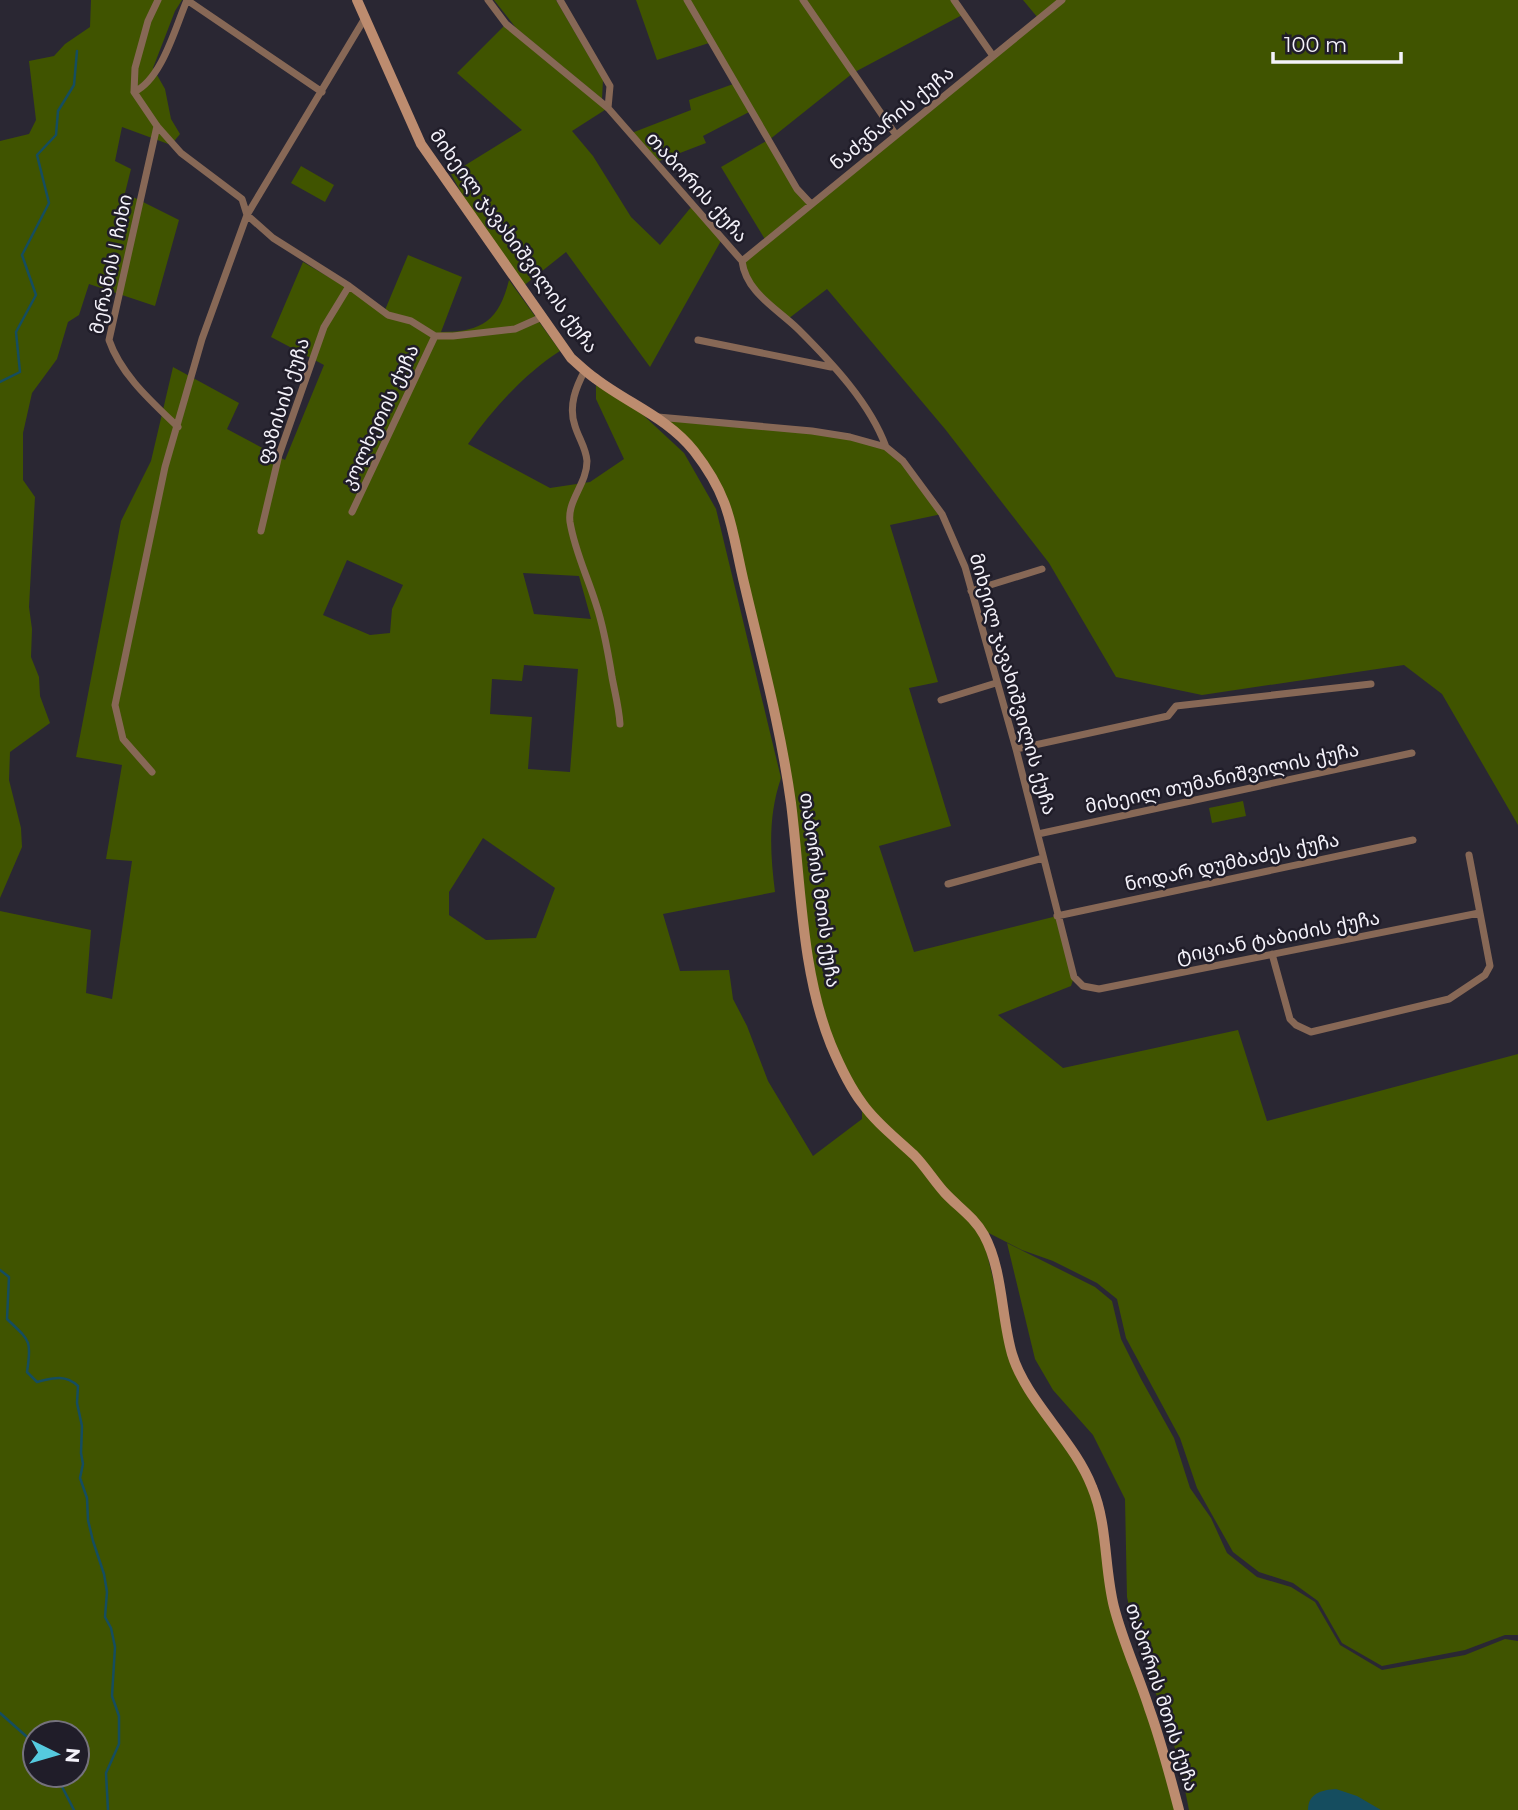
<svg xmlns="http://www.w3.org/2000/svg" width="1518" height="1810" viewBox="0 0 1518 1810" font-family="Montserrat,'Noto Sans Georgian',sans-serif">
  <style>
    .green { fill: #405400; fill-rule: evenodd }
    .water { fill: #154d5f }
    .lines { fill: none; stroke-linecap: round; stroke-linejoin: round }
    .stream { stroke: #154d5f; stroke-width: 2.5 }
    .street { stroke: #876856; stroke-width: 7 }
    .secondary { stroke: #bd8c6f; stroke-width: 10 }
    .labels { text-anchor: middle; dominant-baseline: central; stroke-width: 5; stroke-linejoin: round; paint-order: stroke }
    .street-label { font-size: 19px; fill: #f4f2fa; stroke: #201d29 }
  </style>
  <rect width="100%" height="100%" fill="#2a2733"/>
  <!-- green -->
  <path class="green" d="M 91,0 L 182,0 L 175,11 L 153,68 L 165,89 L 171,119 L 180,134 L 171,145 L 122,127 L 115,161 L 131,169 L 125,193 L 179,220 L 155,306 L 89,284 L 79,315 L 68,322 L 57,359 L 32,393 L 23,433 L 23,480 L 35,497 L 29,607 L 32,629 L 31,657 L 39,677 L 40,696 L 50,723 L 10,752 L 9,780 L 21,828 L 22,847 L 0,898 L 0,141 L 29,134 L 36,120 L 29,61 L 54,56 L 65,44 L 90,27 Z
    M 494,0 L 556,0 L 603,80 L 602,99 L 516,28 Z
    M 636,0 L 954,0 L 964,14 L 853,73 L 769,140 L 797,189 L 811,204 L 1038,18 L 1023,0 L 1518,0 L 1518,825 L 1442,694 L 1404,665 L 1202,695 L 1116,677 L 1049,563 L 945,429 L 827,289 L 788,319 L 753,288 L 742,261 L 766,241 L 721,167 L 768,140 L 751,111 L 703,136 L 706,143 L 654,163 L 629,134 L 691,110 L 689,100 L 736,83 L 712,42 L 657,60 Z
    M 504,26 L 608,108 L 572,131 L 593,156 L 631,217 L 660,245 L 692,206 L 722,239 L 650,367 L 566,252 L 522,287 L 482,231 L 451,174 L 522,130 L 457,73 Z
    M 301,166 L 334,185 L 325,202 L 291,183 Z
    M 408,255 L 462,277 L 441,332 C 483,332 499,320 509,280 L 560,351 C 525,373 492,410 468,444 L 550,488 L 590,482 L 624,459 L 596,399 L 596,385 L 642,414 L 684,453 L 716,509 L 781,778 C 768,816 770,852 775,892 L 663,914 L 680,971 L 729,970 L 733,999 L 747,1026 L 768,1081 L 813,1156 L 862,1119 L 862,1104 L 852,1087 L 817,1000 L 791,806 L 739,549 L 710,473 L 655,416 L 812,431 L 886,447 L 903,461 L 942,514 L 890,525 L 938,682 L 909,688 L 951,826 L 879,846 L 914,952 L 1057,916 L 1074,977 L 1071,986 L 998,1015 L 1063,1068 L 1238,1030 L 1267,1121 L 1518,1054 L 1518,1635 L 1505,1635 L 1465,1650 L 1382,1666 L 1342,1643 L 1318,1601 L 1293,1583 L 1259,1572 L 1233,1552 L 1197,1488 L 1180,1438 L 1126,1338 L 1117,1299 L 1097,1283 L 1053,1261 L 1022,1250 L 981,1229 L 1011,1353 L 1097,1489 L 1114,1604 L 1180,1810 L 0,1810 L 0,911 L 91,930 L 86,993 L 112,999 L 132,861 L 106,859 L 122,765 L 76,757 L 121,521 L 151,461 L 173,367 L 239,403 L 227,429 L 285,460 L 324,365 L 271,337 L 303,262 L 385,310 ZM 347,560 L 403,585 L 392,609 L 390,633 L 370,635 L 323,615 ZM 523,573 L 579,576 L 591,619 L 534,614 ZM 524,665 L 578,669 L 570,772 L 528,769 L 532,717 L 490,714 L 492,679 L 522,681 ZM 483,838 L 555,888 L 536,938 L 486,940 L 449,915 L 449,892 ZM 35,1733 L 77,1733 L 77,1775 L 35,1775 Z
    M 1243,801 L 1246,816 L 1212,823 L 1209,808 Z
    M 1007,1243 L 1095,1287 L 1112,1301 L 1121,1339 L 1141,1379 L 1174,1438 L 1190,1488 L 1211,1518 L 1227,1553 L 1257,1577 L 1291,1587 L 1315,1602 L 1340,1645 L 1382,1670 L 1465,1655 L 1505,1639 L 1518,1641 L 1518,1810 L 1189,1810 L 1179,1760 L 1137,1639 L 1127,1597 L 1125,1499 L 1093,1435 L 1053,1390 L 1035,1359 Z"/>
  <!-- water -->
  <path class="water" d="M 1336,1789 L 1357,1796 L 1381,1810 L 1308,1810 C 1308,1793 1322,1790 1336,1789 Z"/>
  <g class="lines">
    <!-- stream -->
    <path class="stream" d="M 0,382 L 20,372 L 16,332 L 36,295 L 22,255 L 49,203 L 37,155 L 56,135 L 58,111 L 74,85 L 77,51
      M 0,1270 L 9,1277 L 7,1319 C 30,1341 32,1340 27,1372 L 37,1382 C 53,1378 65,1374 78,1386 L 77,1403 L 82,1426 L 81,1453 L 83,1464 L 80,1478 L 87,1498 L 88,1520 L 93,1541 L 104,1574 L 107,1592 L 105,1617 L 111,1628 L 115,1647 L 112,1696 L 119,1716 L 119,1744 L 106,1773 L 108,1810
      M 0,1713 L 35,1744
      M 56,1775 L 74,1810"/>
    <!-- street -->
    <path class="street" d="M 158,0 L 148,21 L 135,68 L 134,92 L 157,126 L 181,153 L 242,199 L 247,215 L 273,238 L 349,286 L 388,315 L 411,321 L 435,336 L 453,336 L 515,329 L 542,317
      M 187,0 L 322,92
      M 488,0 L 506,24 L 608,108 L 742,261 C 746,293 778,309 799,330 C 832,363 870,403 886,447
      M 560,0 L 610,86 L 608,108
      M 687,0 L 797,189 L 811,204
      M 803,0 L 896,135
      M 954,0 L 993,56
      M 134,92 C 162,79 175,28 187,0
      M 157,126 L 109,340 C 121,375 152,402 178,427
      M 742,261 L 1062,0
      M 698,340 L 831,367
      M 585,370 C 576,387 568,406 575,426 C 579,439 586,448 587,461 C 587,484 567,500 570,522 C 575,552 587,575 596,604 C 604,628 608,652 612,677 C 615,693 619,708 620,724
      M 658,417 L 812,431 L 850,437 L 886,447 L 903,461 L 942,514 L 965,567 L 1016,749 L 1074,977 L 1083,986 L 1099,989 L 1479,913
      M 352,512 L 435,336
      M 261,531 L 279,455 L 324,327 L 349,286
      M 971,591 L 1042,569
      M 941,700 L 996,683
      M 1016,749 L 1168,716 L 1176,706 L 1371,684
      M 152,772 L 123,739 L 115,705 L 165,467 L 202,339 L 247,215 L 365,18
      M 1038,834 L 1412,753
      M 948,884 L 1043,858
      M 1057,916 L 1413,840
      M 1272,954 L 1290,1019 L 1296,1025 L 1311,1032 L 1449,999 L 1485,975 L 1490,966 L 1469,855"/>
    <!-- secondary -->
    <path class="secondary" d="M 357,0 L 421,144 L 571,358 C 579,365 587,373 596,379 C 629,404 668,418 694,451 C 733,501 731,530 745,587 C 762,659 781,730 791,803 C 801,882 801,971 831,1045 C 839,1064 849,1086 862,1103 C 876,1123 896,1138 914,1155 C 925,1166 934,1181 945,1193 C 958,1207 974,1217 984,1235 C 1003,1270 1001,1316 1012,1354 C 1026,1401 1074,1440 1092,1487 C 1108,1525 1104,1568 1114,1607 C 1123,1642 1138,1674 1149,1708 C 1161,1741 1170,1776 1179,1810"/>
  </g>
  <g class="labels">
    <!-- street labels -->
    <g class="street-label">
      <text transform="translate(892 118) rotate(-39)">ნაძვნარის ქუჩა</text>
      <text transform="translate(697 187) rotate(48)">თაბორის ქუჩა</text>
      <text transform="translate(514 241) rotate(54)">მიხეილ ჯავახიშვილის ქუჩა</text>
      <text transform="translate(111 264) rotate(-78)">მერანის I ჩიხი</text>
      <text transform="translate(283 401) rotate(-72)">ფაზისის ქუჩა</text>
      <text transform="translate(380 417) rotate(-65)">კოლხეთის ქუჩა</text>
      <text transform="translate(1013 684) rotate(74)">მიხეილ ჯავახიშვილის ქუჩა</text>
      <text transform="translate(1222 778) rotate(-12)">მიხეილ თუმანიშვილის ქუჩა</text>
      <text transform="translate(1232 862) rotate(-12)">ნოდარ დუმბაძეს ქუჩა</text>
      <text transform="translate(820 890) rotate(82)">თაბორის მთის ქუჩა</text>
      <text transform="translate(1278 937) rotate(-11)">ტიციან ტაბიძის ქუჩა</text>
      <text transform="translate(1162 1697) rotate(72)">თაბორის მთის ქუჩა</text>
    </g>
  </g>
  <!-- north arrow -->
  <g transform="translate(56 1754) rotate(95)"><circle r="33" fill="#201d29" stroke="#75727d" stroke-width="2"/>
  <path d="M0-5L12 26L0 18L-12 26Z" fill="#55cadf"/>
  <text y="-10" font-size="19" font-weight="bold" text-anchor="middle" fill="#f4f2fa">N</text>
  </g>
  <!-- scale -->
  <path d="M1273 52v10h128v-10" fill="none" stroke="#f4f2fa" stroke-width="3.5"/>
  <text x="1284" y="52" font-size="21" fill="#f4f2fa" stroke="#201d29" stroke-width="5" paint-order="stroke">100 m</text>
</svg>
